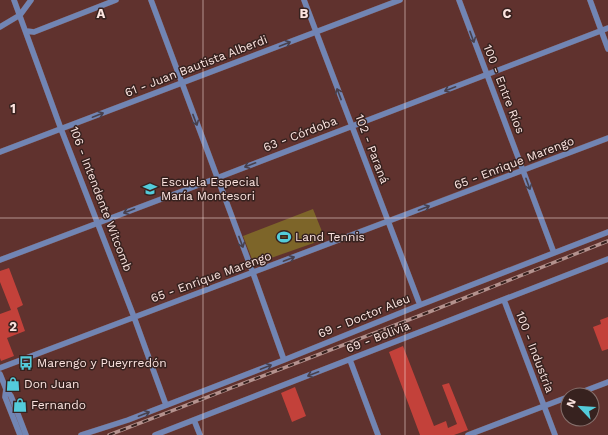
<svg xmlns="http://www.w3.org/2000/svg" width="608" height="435" viewBox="0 0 608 435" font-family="'Work Sans',sans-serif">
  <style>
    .green { fill: #7d6529 }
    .building { fill: #c3413a }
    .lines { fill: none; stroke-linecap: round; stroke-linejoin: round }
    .street-casing { stroke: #7c524e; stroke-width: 6 }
    .street { stroke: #7185b4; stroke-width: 5.5 }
    .rail-casing { stroke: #b4928e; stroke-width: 3.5 }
    .rail { stroke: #37221f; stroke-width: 2; stroke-dasharray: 6; stroke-linecap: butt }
    .oneway { stroke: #48404c }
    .grid { fill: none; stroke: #fce4e0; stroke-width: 1; stroke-opacity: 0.55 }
    .labels { text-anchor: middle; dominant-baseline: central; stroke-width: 3; stroke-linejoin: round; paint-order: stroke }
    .street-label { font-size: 12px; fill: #fce4e0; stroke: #37221f }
    .poi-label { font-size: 12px; fill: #fce4e0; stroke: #37221f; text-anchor: start }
    .grid-label { font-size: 13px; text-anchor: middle; font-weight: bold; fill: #fce4e0; stroke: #37221f; stroke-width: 3; stroke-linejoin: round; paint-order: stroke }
  </style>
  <rect width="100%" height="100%" fill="#60322e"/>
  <!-- green -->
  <path class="green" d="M 313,209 L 325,239 L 254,264 L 243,236 Z"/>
  <!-- building -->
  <path class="building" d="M 9,268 L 23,305 L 17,308 L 25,331 L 7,338 L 14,356 L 1,361 L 0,358 L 0,314 L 11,310 L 0,282 L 0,271 Z
    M 608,317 L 608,349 L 602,351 L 593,327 L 601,324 L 600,320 Z
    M 403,346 L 434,426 L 446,421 L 448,428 L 457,424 L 442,385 L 449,383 L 468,430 L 454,435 L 420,435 L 389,352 Z
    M 295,387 L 306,416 L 292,422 L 281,393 Z"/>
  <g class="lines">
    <defs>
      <path id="street" d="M 14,0 L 61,129 L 134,317 L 166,405
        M 151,0 L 253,273 L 284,360
        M 304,0 L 420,305
        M 459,0 L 554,253
        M 590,0 L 608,49
        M 0,27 L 20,15 L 31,0
        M 26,31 L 34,32 L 116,0
        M 0,152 L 400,0
        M 0,260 L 217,178 L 608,28
        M 504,300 L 555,435
        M 350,360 L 378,435
        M 0,368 L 608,138
        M 0,374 L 6,389 L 11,396 L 26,435
        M 6,389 L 5,397 L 20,435
        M 574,395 L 608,382
        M 194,420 L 200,435
        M 81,435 L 128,420 L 284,360 L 420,305 L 608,232
        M 155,435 L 608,259
        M 468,435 L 568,397"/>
    </defs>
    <!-- street casing -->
    <use href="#street" class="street-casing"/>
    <!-- street -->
    <use href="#street" class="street"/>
    <defs>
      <path id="rail" d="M 109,435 L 429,312 L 608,241"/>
    </defs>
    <!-- rail casing -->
    <use href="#rail" class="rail-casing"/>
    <!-- rail -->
    <use href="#rail" class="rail"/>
  </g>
  <!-- one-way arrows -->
  <defs><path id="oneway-shaft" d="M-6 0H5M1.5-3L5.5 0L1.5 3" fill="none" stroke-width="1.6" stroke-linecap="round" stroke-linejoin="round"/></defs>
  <g class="oneway">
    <use href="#oneway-shaft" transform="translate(472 37) rotate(70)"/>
    <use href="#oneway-shaft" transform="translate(285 44) rotate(-21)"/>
    <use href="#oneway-shaft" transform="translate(450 89) rotate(159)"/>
    <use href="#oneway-shaft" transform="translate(339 94) rotate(-111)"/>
    <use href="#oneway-shaft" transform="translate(98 115) rotate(-21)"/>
    <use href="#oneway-shaft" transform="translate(195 120) rotate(69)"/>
    <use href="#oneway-shaft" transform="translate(250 165) rotate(159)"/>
    <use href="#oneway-shaft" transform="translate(528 184) rotate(70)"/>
    <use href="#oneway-shaft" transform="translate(424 208) rotate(-21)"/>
    <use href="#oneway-shaft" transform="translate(129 211) rotate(159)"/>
    <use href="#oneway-shaft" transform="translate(241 242) rotate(69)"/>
    <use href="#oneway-shaft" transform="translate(289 259) rotate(-21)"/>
    <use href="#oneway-shaft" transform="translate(266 367) rotate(-21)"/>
    <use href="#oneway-shaft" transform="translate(313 374) rotate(159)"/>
    <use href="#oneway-shaft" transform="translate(144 414) rotate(-21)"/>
  </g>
  <!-- grid -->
  <path class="grid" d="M 203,0 L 203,435M 405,0 L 405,435M 0,218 L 608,218"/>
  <!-- icons -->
  <defs>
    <symbol id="school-bare" viewBox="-9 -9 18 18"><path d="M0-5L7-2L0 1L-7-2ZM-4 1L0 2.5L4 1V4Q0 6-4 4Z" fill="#53cbda" stroke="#37221f" stroke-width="2.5" paint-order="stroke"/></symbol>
    <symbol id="stadium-bare" viewBox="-9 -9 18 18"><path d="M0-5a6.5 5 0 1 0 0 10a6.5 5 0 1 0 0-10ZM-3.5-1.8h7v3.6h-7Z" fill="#53cbda" stroke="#37221f" stroke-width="2.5" paint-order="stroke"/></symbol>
    <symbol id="bus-bare" viewBox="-9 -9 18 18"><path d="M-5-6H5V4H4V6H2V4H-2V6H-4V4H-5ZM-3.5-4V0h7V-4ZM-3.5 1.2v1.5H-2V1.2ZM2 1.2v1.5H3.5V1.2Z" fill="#53cbda" stroke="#37221f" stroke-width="2.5" paint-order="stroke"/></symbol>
    <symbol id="shop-bare" viewBox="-9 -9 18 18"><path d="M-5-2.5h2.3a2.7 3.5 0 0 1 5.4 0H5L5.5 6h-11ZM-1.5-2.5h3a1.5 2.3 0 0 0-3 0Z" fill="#53cbda" stroke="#37221f" stroke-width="2.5" paint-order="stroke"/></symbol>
  </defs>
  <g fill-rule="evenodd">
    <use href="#school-bare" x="140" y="179" width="20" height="20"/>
    <use href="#stadium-bare" x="274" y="227" width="20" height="20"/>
    <use href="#bus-bare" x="16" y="353" width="20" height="20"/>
    <use href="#shop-bare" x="3" y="374" width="20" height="20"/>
    <use href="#shop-bare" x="10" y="395" width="20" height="20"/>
  </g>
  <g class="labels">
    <!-- street labels -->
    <g class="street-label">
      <text transform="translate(196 66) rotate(-21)">61 - Juan Bautista Alberdi</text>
      <text transform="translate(504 89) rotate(69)">100 - Entre Ríos</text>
      <text transform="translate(300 134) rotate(-21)">63 - Córdoba</text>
      <text transform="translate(372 149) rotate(69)">102 - Paraná</text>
      <text transform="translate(514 163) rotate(-21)">65 - Enrique Marengo</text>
      <text transform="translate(101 199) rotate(69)">106 - Intendente Witcomb</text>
      <text transform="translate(211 277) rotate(-20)">65 - Enrique Marengo</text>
      <text transform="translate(364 316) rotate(-22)">69 - Doctor Aleu</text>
      <text transform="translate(378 337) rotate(-21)">69 - Bolivia</text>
      <text transform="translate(535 352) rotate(69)">100 - Industria</text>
    </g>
    <!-- poi labels -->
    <g class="poi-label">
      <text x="161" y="182">Escuela Especial<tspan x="161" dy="14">María Montesori</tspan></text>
      <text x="295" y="237">Land Tennis</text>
      <text x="37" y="363">Marengo y Pueyrredón</text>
      <text x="24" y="384">Don Juan</text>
      <text x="31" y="405">Fernando</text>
    </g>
  </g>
  <g class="grid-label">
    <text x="101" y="18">A</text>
    <text x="304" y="18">B</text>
    <text x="507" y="18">C</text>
    <text x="13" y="113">1</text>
    <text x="13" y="331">2</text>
  </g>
  <!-- north arrow -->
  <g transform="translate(580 407) rotate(295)"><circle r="19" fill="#37221f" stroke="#86706c"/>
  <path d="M0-3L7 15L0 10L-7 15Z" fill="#53cbda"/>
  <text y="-6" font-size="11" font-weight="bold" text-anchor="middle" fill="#fce4e0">N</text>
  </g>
</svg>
